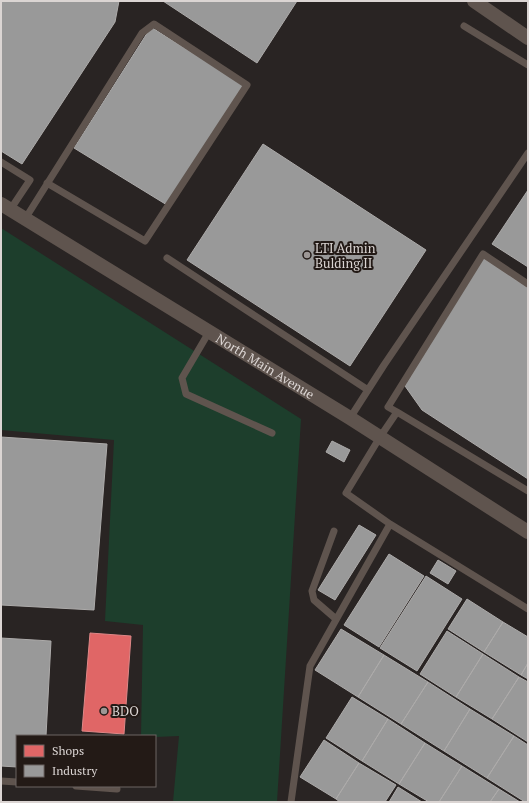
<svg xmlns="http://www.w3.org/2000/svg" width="529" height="803" viewBox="0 0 529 803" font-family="'PT Serif',serif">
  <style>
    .green { fill: #1d3e2c }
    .shops { fill: #e06666; stroke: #de8787 }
    .industry { fill: #999; stroke: #adabaa }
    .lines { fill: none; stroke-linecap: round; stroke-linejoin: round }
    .lane { stroke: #5f544e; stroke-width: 7 }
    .street { stroke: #5f544e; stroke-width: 14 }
    .poi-dot { fill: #9d9795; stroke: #231a16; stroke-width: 1.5 }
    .labels { text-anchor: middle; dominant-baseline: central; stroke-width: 4; stroke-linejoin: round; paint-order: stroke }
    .poi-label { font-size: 13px; fill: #dbd5d3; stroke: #231a16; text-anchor: start }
    .street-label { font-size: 13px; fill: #dbd5d3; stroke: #231a16 }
  </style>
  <rect width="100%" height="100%" fill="#292423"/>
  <!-- green -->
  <path class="green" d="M 1,228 L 301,419 L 277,802 L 173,802 L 179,736 L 155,737 L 155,736 L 141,736 L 143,625 L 105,621 L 114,440 L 1,430 Z"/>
  <!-- shops -->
  <path class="shops" d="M 90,633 L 131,636 L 124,734 L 82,731 Z"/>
  <!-- industry -->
  <path class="industry" d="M 1,1 L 119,1 L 115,22 L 22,164 L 1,151 Z
    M 163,1 L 297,1 L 257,63 Z
    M 151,27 L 243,85 L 167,205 L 74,148 Z
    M 263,144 L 426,250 L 350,366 L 187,260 Z
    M 528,190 L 528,267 L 492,244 Z
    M 483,258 L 528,288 L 528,479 L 422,410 L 405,386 Z
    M 1,437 L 107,444 L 94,610 L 1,605 Z
    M 332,441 L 350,450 L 344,462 L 326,452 Z
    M 359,525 L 376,535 L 335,600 L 318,590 Z
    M 389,554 L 424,576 L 379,647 L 344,625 Z
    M 438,560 L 456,571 L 448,584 L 430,573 Z
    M 426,576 L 462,599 L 417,671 L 380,648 Z
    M 467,599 L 503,622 L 484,652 L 448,629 Z
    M 503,622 L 528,637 L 528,663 L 521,675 L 484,652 Z
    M 341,629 L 384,655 L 358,697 L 315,670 Z
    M 447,631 L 483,654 L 456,697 L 420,674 Z
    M 1,638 L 51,641 L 46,736 L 17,736 L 17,767 L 1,766 Z
    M 483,654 L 519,677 L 492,719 L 456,697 Z
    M 384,655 L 428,682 L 401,724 L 358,697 Z
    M 528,663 L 528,679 L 521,675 Z
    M 519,677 L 528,682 L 528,742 L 492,719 Z
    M 428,682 L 470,709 L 444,751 L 401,724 Z
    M 352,697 L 388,719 L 362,761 L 326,738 Z
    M 470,709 L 514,736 L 487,778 L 444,751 Z
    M 388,719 L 425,743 L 399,784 L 362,761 Z
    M 514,736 L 528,745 L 528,802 L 525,802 L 487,778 Z
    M 324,740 L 359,763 L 336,799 L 300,777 Z
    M 425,743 L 462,766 L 439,802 L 429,802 L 399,784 Z
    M 359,763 L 396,785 L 385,802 L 340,802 L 336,799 Z
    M 462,766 L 499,789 L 490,802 L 439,802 Z
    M 398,787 L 422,802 L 389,802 Z
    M 499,789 L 520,802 L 490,802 Z"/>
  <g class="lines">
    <!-- lane -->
    <path class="lane" d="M 464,26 L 528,65
      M 1,162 L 30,180 L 10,210
      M 25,219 L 142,33 L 154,24 L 247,85 L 145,241 L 47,183
      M 167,258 L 368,390
      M 209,332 L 182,378 L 186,394 L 272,433
      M 397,412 L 388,407 L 483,254 L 528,284
      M 350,418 L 384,365 L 528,153
      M 528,491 L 397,412 L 380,437 L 346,493 L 390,524 L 528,609
      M 334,531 L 312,591 L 314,600 L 336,619
      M 1,781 L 17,782
      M 76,786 L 117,789
      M 291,802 L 310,666 L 390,524"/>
    <!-- street -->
    <g class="street">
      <path d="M 474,1 L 528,38"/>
      <path id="s1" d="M 1,204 L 350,418 L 528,532"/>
    </g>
  </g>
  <!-- markers -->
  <g class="poi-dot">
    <circle cx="307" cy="255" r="4"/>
    <circle cx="104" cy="711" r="4"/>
  </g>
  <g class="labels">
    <!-- poi labels -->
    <g class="poi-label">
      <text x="315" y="248">LTI Admin<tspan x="315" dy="15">Bulding II</tspan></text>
      <text x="112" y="711">BDO</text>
    </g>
    <!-- street labels -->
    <g class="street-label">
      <text stroke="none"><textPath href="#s1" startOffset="310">North Main Avenue</textPath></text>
    </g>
  </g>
  <!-- border -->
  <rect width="529" height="803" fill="none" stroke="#dbd5d3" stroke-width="4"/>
  <!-- legend -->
  <rect x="16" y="735" width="140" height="52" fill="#231a16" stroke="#6d6562"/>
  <rect x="24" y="745" width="20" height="12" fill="#e06666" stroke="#6d6562"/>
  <text x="52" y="755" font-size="12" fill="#dbd5d3">Shops</text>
  <rect x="24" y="765" width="20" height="12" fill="#999999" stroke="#6d6562"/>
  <text x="52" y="775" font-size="12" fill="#dbd5d3">Industry</text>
</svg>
